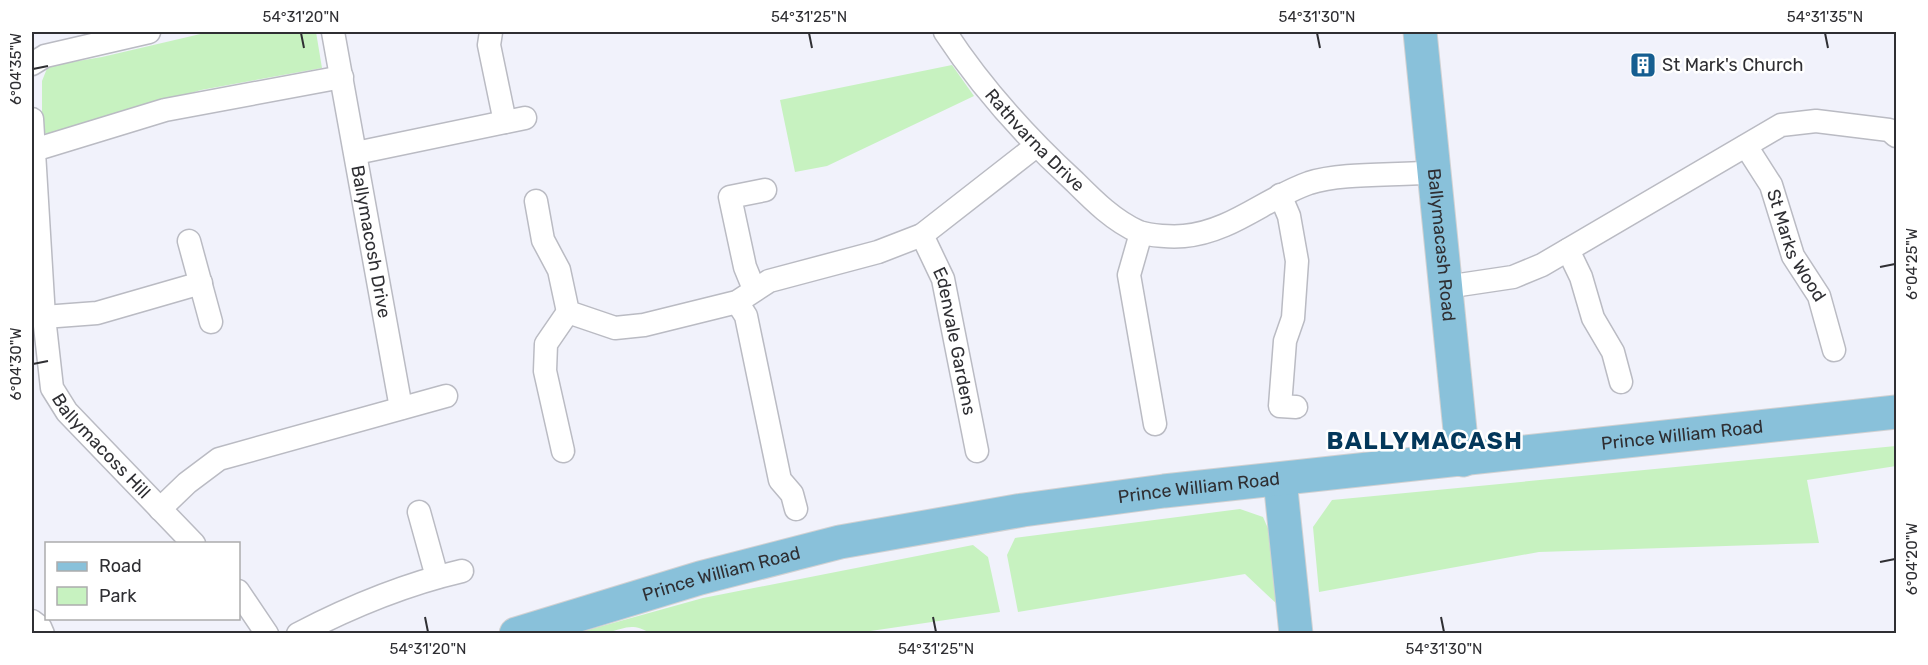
<svg xmlns="http://www.w3.org/2000/svg" width="1928" height="665" viewBox="0 0 1928 665" font-family="Rubik,sans-serif">
  <style>
    .green { fill: #c7f2c0 }
    .lines { fill: none; stroke-linecap: round; stroke-linejoin: round }
    .minor-casing { stroke: #babbc3; stroke-width: 25 }
    .primary-casing { stroke: #d1d1d2; stroke-width: 35 }
    .minor { stroke: #fff; stroke-width: 22 }
    .primary { stroke: #89c1da; stroke-width: 33 }
    .ticks { fill: none; stroke: #2f2f33; stroke-width: 2 }
    .labels { text-anchor: middle; dominant-baseline: central; stroke-width: 5; stroke-linejoin: round; paint-order: stroke }
    .poi-label { font-size: 18px; fill: #2f2f33; stroke: #fff; text-anchor: start }
    .street-label { font-size: 18px; fill: #2f2f33; stroke: #fff }
    .district-label { font-size: 24px; font-weight: bold; letter-spacing: 1.5px; fill: #03375a; stroke: #fff }
    .neatline { fill: none; stroke: #2f2f33; stroke-width: 2 }
    .ticks-label { font-size: 15px; text-anchor: middle; fill: #2f2f33 }
  </style>
  <rect width="100%" height="100%" fill="#f1f2fb"/>
  <!-- green -->
  <path class="green" d="M 209,32 L 316,32 L 322,68 L 201,90 L 49,136 L 42,131 L 42,81 L 48,66 L 102,57 Z
    M 952,65 L 974,96 L 827,166 L 795,172 L 780,100 Z
    M 1896,446 L 1896,466 L 1807,480 L 1819,543 L 1539,552 L 1319,592 L 1313,527 L 1332,500 Z
    M 1240,509 L 1263,517 L 1270,533 L 1279,606 L 1245,574 L 1018,612 L 1007,555 L 1015,538 Z
    M 973,545 L 988,557 L 1000,612 L 857,633 L 652,634 C 631,622 627,628 606,633 C 597,635 586,634 577,633 L 703,598 Z"/>
  <g class="lines">
    <defs>
      <g id="minor">
        <path id="s1" d="M 333,32 L 401,408"/>
        <path d="M 491,32 L 489,45 L 505,122"/>
        <path id="s2" d="M 945,32 C 981,87 1026,137 1075,182 C 1094,201 1114,221 1139,232 C 1151,236 1172,237 1184,236 C 1231,232 1266,198 1309,183 C 1343,172 1398,176 1435,172"/>
        <path d="M 32,64 L 45,56 L 149,32"/>
        <path id="s3" d="M 32,119 L 44,317 L 52,388 L 67,412 L 194,544"/>
        <path id="s4" d="M 1746,146 L 1771,185 L 1793,256 L 1819,296 L 1834,350"/>
        <path d="M 34,150 L 165,110 L 342,77"/>
        <path d="M 356,153 L 525,118"/>
        <path d="M 1280,195 L 1289,216 L 1297,261 L 1293,318 L 1285,341 L 1280,406 L 1296,407"/>
        <path d="M 536,201 L 543,240 L 559,270 L 568,312 L 615,328 L 644,325 L 737,302 L 769,281 L 878,252 L 922,235 L 1036,146"/>
        <path d="M 1141,233 L 1129,275 L 1155,424"/>
        <path id="s5" d="M 922,235 L 943,279 L 977,451"/>
        <path d="M 189,241 L 211,322"/>
        <path d="M 1568,250 L 1581,277 L 1593,318 L 1613,352 L 1621,382"/>
        <path d="M 1446,287 L 1513,277 L 1542,265 L 1781,125 L 1816,121 L 1889,130 L 1896,136"/>
        <path d="M 754,289 L 745,267 L 730,197 L 765,190"/>
        <path d="M 737,302 L 746,316 L 780,480 L 792,494 L 796,509"/>
        <path d="M 44,317 L 97,313 L 201,283"/>
        <path d="M 563,451 L 545,371 L 546,344 L 568,312"/>
        <path d="M 160,509 L 187,483 L 219,459 L 446,396"/>
        <path d="M 419,512 L 437,577"/>
        <path d="M 238,591 L 267,634"/>
        <path d="M 32,621 L 40,627 L 43,634"/>
        <path d="M 298,634 C 350,607 406,584 462,571"/>
      </g>
      <g id="primary">
        <path id="s6" d="M 1420,32 L 1463,460"/>
        <path d="M 1280,480 L 1296,634"/>
        <path id="s7" d="M 516,634 L 700,578 L 840,542 L 1023,510 L 1164,491 L 1896,412"/>
      </g>
    </defs>
    <!-- minor casing -->
    <use href="#minor" class="minor-casing"/>
    <!-- primary casing -->
    <use href="#primary" class="primary-casing"/>
    <!-- minor -->
    <use href="#minor" class="minor"/>
    <!-- primary -->
    <use href="#primary" class="primary"/>
  </g>
  <!-- ticks -->
  <path class="ticks" d="M 301,33 L 304,48M 809,33 L 812,48M 1317,33 L 1320,48M 1825,33 L 1828,48M 33,69 L 48,66M 1880,267 L 1895,264M 33,364 L 48,361M 1880,562 L 1895,559M 425,617 L 428,632M 933,617 L 936,632M 1441,617 L 1444,632"/>
  <!-- icons -->
  <defs>
    <symbol id="building-square" viewBox="-11 -11 22 22"><rect x="-9" y="-9" width="18" height="18" rx="4" fill="#155e91" stroke="#fff"/><path d="M-4-6H4V6H1V3H-1V6H-4ZM-2.5-4.3h1.7v1.8h-1.7ZM.8-4.3h1.7v1.8H.8ZM-2.5-1h1.7V.8h-1.7ZM.8-1h1.7V.8H.8Z" fill="#fff"/></symbol>
  </defs>
  <g fill-rule="evenodd">
    <use href="#building-square" x="1628" y="50" width="30" height="30"/>
  </g>
  <g class="labels">
    <!-- poi labels -->
    <g class="poi-label">
      <text x="1662" y="65">St Mark's Church</text>
    </g>
    <!-- street labels -->
    <g class="street-label">
      <text stroke="none"><textPath href="#s2" startOffset="141">Rathvarna Drive</textPath></text>
      <text stroke="none"><textPath href="#s1" startOffset="213">Ballymacosh Drive</textPath></text>
      <text stroke="none"><textPath href="#s6" startOffset="214">Ballymacash Road</textPath></text>
      <text stroke="none"><textPath href="#s4" startOffset="112">St Marks Wood</textPath></text>
      <text stroke="none"><textPath href="#s5" startOffset="112">Edenvale Gardens</textPath></text>
      <text stroke="none"><textPath href="#s7" startOffset="1186">Prince William Road</textPath></text>
      <text stroke="none"><textPath href="#s3" startOffset="346">Ballymacoss Hill</textPath></text>
      <text stroke="none"><textPath href="#s7" startOffset="700">Prince William Road</textPath></text>
      <text stroke="none"><textPath href="#s7" startOffset="214">Prince William Road</textPath></text>
    </g>
    <!-- district labels -->
    <g class="district-label">
      <text x="1425" y="441">BALLYMACASH</text>
    </g>
  </g>
  <!-- border -->
  <rect width="1928" height="665" fill="none" stroke="#ffffff" stroke-width="66"/>
  <!-- legend -->
  <rect x="45" y="542" width="195" height="78" fill="#ffffff" stroke="#acacad" stroke-width="1.5"/>
  <rect x="57" y="562" width="30" height="9" fill="#89c1da" stroke="#acacad" stroke-width="1.5"/>
  <text x="99" y="572" font-size="18" fill="#2f2f33">Road</text>
  <rect x="57" y="587" width="30" height="18" fill="#c7f2c0" stroke="#acacad" stroke-width="1.5"/>
  <text x="99" y="602" font-size="18" fill="#2f2f33">Park</text>
  <rect x="33" y="33" width="1862" height="599" class="neatline"/>
  <g class="ticks-label">
    <text x="301" y="22">54°31'20"N</text>
    <text x="809" y="22">54°31'25"N</text>
    <text x="1317" y="22">54°31'30"N</text>
    <text x="1825" y="22">54°31'35"N</text>
    <text transform="translate(16 69) rotate(-90)" y="5">6°04'35"W</text>
    <text transform="translate(1912 264) rotate(-90)" y="5">6°04'25"W</text>
    <text transform="translate(16 364) rotate(-90)" y="5">6°04'30"W</text>
    <text transform="translate(1912 559) rotate(-90)" y="5">6°04'20"W</text>
    <text x="428" y="654">54°31'20"N</text>
    <text x="936" y="654">54°31'25"N</text>
    <text x="1444" y="654">54°31'30"N</text>
  </g>
</svg>
